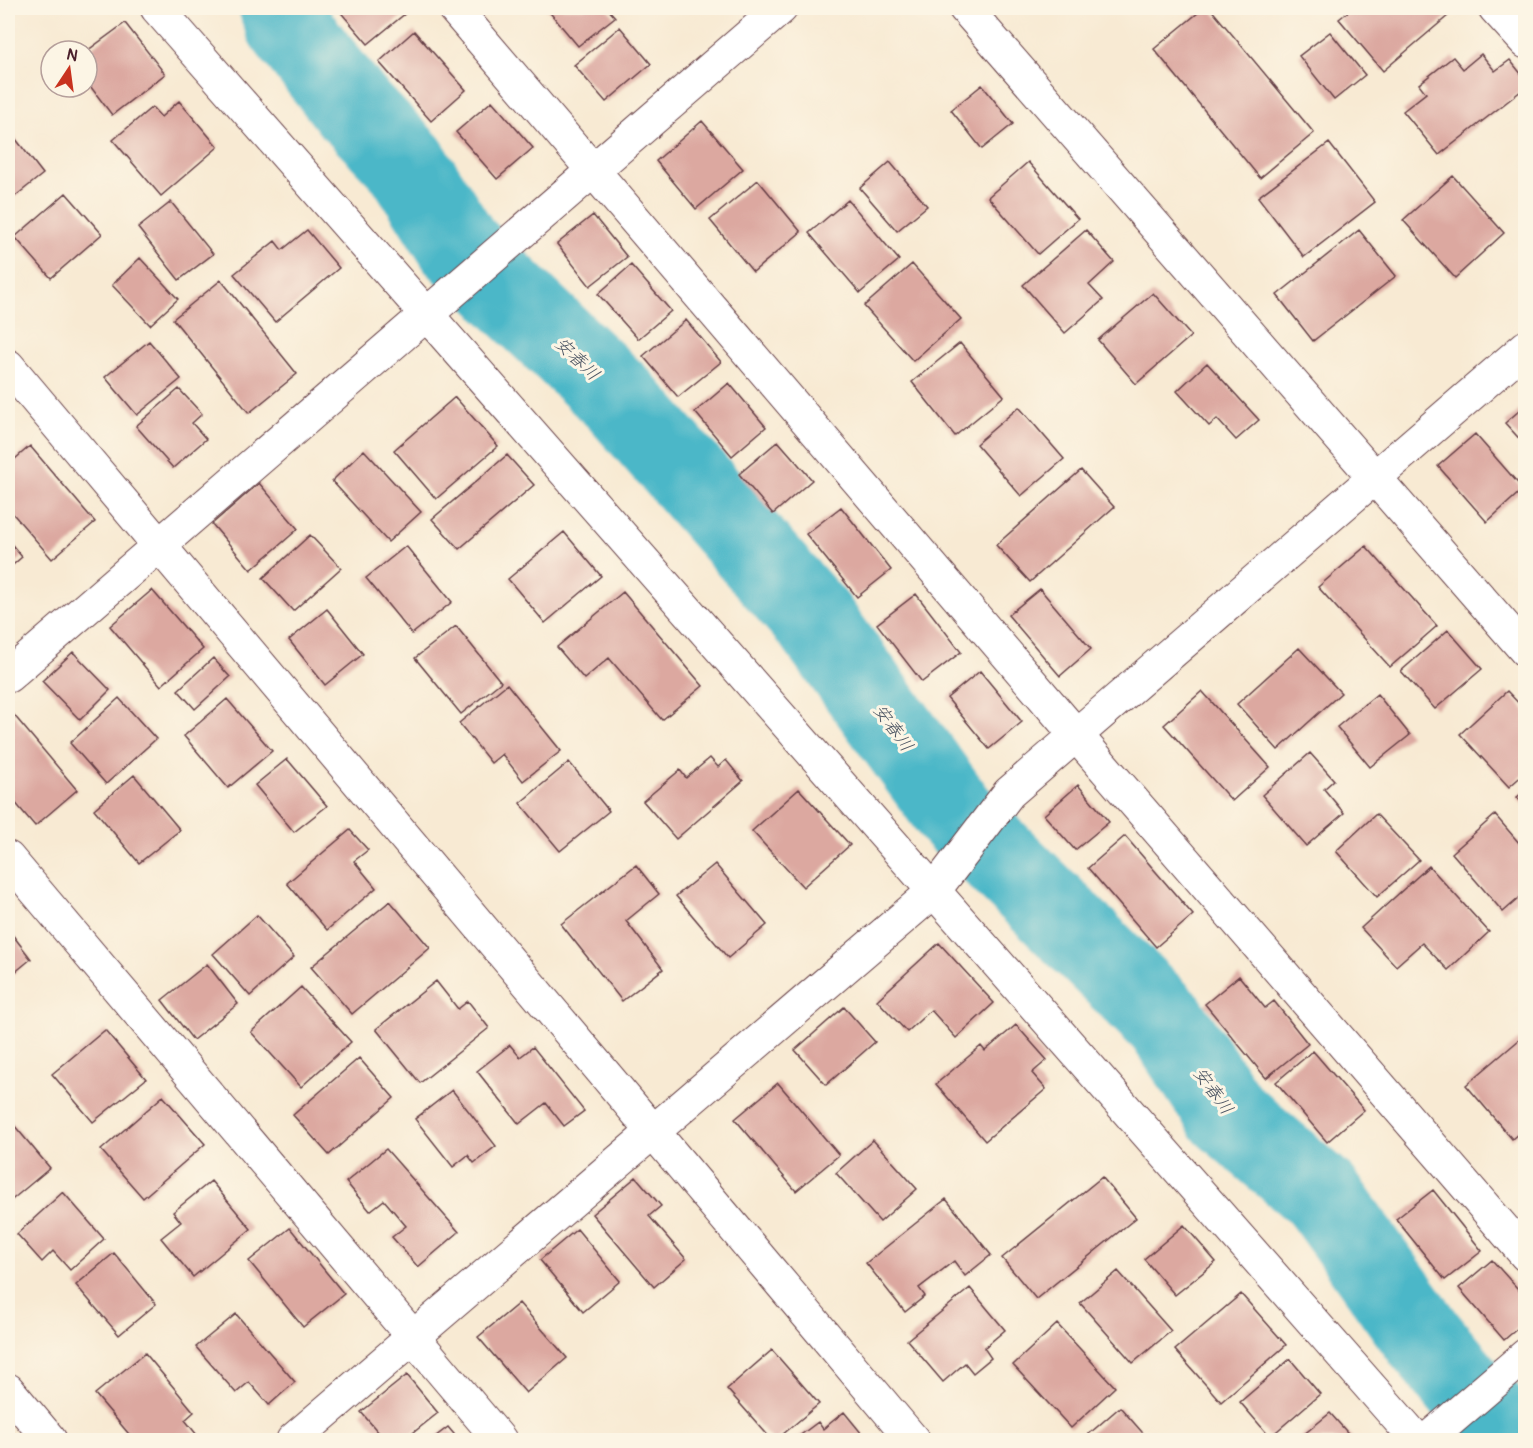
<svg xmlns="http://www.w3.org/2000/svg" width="1533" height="1448" viewBox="0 0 1533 1448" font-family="Pangolin,'Klee One',sans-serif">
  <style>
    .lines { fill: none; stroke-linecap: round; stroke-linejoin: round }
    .river { stroke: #4bb7c8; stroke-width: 84 }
    .building { fill: #dca8a0 }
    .minor-casing { stroke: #643d44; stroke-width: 35 }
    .minor { stroke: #fff; stroke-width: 33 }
    .labels { text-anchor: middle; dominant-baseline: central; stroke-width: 6; stroke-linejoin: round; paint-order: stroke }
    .water-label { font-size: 18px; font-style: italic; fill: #4a5462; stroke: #fcf5e5 }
  </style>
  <rect width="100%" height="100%" fill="#fcf5e5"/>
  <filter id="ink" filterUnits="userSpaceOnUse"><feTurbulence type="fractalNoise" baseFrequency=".0167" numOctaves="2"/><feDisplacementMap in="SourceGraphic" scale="12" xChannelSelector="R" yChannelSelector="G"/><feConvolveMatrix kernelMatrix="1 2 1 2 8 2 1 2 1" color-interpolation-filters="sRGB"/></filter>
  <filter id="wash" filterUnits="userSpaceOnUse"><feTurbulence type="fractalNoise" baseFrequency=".008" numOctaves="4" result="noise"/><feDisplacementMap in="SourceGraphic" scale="24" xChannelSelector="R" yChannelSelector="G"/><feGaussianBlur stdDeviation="1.35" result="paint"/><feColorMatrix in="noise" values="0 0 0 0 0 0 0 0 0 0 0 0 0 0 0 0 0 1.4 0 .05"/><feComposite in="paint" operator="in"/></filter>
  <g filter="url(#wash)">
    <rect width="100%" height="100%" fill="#f8ead3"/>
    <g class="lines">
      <!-- river -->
      <path class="river" d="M 281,8 L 287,24 L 352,107 L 407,164 L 459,246 L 619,399 L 813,619 L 956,815 L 1166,1022 L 1227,1114 L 1321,1195 L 1426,1341 L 1493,1421 L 1513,1440"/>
    </g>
    <g id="blocks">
      <!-- building -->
      <path class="building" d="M 337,8 L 412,8 L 368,44 Z
        M 546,8 L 607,8 L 615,17 L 578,46 Z
        M 1204,8 L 1210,8 L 1314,133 L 1260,178 L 1154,49 Z
        M 1353,8 L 1443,8 L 1449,15 L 1383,71 L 1339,19 Z
        M 125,23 L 165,74 L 112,115 L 87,82 L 87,51 Z
        M 620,27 L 651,64 L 606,102 L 574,65 Z
        M 414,31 L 466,90 L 431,121 L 379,62 Z
        M 1330,32 L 1365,75 L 1334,100 L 1299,56 Z
        M 1481,54 L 1495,71 L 1510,60 L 1526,80 L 1526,87 L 1439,155 L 1403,111 L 1426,93 L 1419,84 L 1453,57 L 1463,69 Z
        M 982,85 L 1013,124 L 982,149 L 951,110 Z
        M 179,101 L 218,147 L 161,196 L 113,140 L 152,107 L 161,117 Z
        M 492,101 L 533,148 L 497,179 L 456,132 Z
        M 702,121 L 743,169 L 696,209 L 656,161 Z
        M 8,129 L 43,174 L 8,202 Z
        M 1329,143 L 1375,202 L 1304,257 L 1258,197 Z
        M 890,162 L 927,206 L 897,231 L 860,188 Z
        M 1028,162 L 1078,219 L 1038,254 L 988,197 Z
        M 1453,176 L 1504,233 L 1455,278 L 1403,220 Z
        M 758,180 L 801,232 L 753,272 L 710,220 Z
        M 66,193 L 102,234 L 51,278 L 15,237 Z
        M 848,200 L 899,260 L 860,293 L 809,233 Z
        M 171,202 L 213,254 L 179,280 L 138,228 Z
        M 593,215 L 627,257 L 590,286 L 557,244 Z
        M 307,230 L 339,268 L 275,322 L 234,274 L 275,241 L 282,250 Z
        M 1086,230 L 1114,262 L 1089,285 L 1103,300 L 1065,333 L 1023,285 Z
        M 1359,230 L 1396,276 L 1313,341 L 1277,295 Z
        M 140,258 L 178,299 L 150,325 L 112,285 Z
        M 912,264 L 961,319 L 913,361 L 864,306 Z
        M 631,265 L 671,311 L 638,339 L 598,294 Z
        M 221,280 L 297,374 L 249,413 L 173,319 Z
        M 1153,293 L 1191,336 L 1136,384 L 1098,340 Z
        M 686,320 L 721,362 L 678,397 L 643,356 Z
        M 149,341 L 181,379 L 137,415 L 105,377 Z
        M 960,343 L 1004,396 L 955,436 L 912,382 Z
        M 1207,363 L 1259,420 L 1236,440 L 1217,419 L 1209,426 L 1177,391 Z
        M 729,383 L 766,427 L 732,456 L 695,412 Z
        M 179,389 L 202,414 L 192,423 L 206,439 L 173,468 L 136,426 Z
        M 455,397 L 498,446 L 436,499 L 394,450 Z
        M 1526,405 L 1526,446 L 1505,423 Z
        M 1019,407 L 1064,459 L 1021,496 L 976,444 Z
        M 1475,434 L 1523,489 L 1487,522 L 1438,466 Z
        M 778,441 L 812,480 L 773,514 L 739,474 Z
        M 30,446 L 95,522 L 52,559 L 8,508 L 8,465 Z
        M 364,450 L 421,512 L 388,542 L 332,481 Z
        M 507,455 L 534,485 L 459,549 L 432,519 Z
        M 1081,470 L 1114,507 L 1030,582 L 996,545 Z
        M 259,483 L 298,529 L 251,570 L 212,524 Z
        M 841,507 L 891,570 L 857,597 L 806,534 Z
        M 564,532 L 601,576 L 545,623 L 508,579 Z
        M 310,535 L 341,568 L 293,611 L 263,578 Z
        M 8,540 L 22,557 L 8,569 Z
        M 406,546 L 452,602 L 412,634 L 366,578 Z
        M 1366,546 L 1437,626 L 1390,667 L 1318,587 Z
        M 1040,589 L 1091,649 L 1060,676 L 1008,615 Z
        M 152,590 L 203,649 L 161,686 L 110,626 Z
        M 623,592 L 703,686 L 662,720 L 609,658 L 584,679 L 557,647 Z
        M 916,594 L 961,652 L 922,682 L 877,624 Z
        M 327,609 L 363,654 L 325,685 L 289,640 Z
        M 456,626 L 501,682 L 461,714 L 415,658 Z
        M 1448,630 L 1482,669 L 1435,709 L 1401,671 Z
        M 1299,648 L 1341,693 L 1278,750 L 1237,704 Z
        M 73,652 L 110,690 L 80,720 L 42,681 Z
        M 213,658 L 230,677 L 195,709 L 178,690 Z
        M 980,671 L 1022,722 L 989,749 L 947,698 Z
        M 507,684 L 561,751 L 523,781 L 502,754 L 491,763 L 459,723 Z
        M 1202,691 L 1270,767 L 1232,801 L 1164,725 Z
        M 1507,691 L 1526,711 L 1526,772 L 1509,787 L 1460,734 Z
        M 1377,694 L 1410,735 L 1370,767 L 1337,727 Z
        M 119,698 L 156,739 L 106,784 L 70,743 Z
        M 227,699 L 272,751 L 228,788 L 184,736 Z
        M 8,708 L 77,790 L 35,826 L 8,794 Z
        M 1310,753 L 1334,780 L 1324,789 L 1344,813 L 1306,846 L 1262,795 Z
        M 710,758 L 718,767 L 726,760 L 743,781 L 676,839 L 643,801 L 680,770 L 686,778 Z
        M 287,759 L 327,806 L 294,832 L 255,785 Z
        M 569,762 L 609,811 L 560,851 L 520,803 Z
        M 134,775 L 180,830 L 139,863 L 94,809 Z
        M 1078,785 L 1109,822 L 1075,850 L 1044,815 Z
        M 799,789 L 850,845 L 803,887 L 752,831 Z
        M 1526,790 L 1526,808 L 1517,797 Z
        M 1376,814 L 1419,860 L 1377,897 L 1336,851 Z
        M 1495,815 L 1526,851 L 1526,892 L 1503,912 L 1452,853 Z
        M 350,830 L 368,850 L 354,861 L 376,888 L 327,930 L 287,883 Z
        M 1125,836 L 1193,915 L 1156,947 L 1088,868 Z
        M 715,864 L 767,925 L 728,958 L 676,896 Z
        M 636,865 L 659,894 L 626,921 L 663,969 L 622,1001 L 561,924 Z
        M 1429,866 L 1489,932 L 1448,970 L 1422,943 L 1396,966 L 1361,928 Z
        M 390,901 L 430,948 L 352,1014 L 311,967 Z
        M 257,915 L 294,957 L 250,996 L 213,954 Z
        M 8,929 L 31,959 L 8,978 Z
        M 939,943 L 994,1003 L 956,1038 L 931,1010 L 907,1032 L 877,1000 Z
        M 207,964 L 238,1004 L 193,1040 L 162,1000 Z
        M 1239,976 L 1265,1008 L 1274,1001 L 1308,1044 L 1266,1078 L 1205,1004 Z
        M 436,981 L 458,1009 L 468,1001 L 489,1028 L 420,1083 L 376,1029 Z
        M 301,987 L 351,1042 L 301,1087 L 251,1032 Z
        M 844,1007 L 875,1042 L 826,1085 L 795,1050 Z
        M 1016,1025 L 1047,1060 L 1032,1073 L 1046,1089 L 985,1141 L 936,1084 L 981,1046 L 985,1051 Z
        M 105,1030 L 146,1079 L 93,1122 L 52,1074 Z
        M 1526,1034 L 1526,1127 L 1512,1139 L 1466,1085 Z
        M 510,1045 L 520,1057 L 533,1047 L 584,1111 L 564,1126 L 546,1103 L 519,1124 L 477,1071 Z
        M 1313,1051 L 1364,1110 L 1327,1142 L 1276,1082 Z
        M 359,1058 L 394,1098 L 329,1155 L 293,1115 Z
        M 778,1083 L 839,1155 L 796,1191 L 735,1119 Z
        M 452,1090 L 496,1146 L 474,1163 L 468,1155 L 453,1167 L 415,1119 Z
        M 163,1096 L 205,1144 L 143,1198 L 101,1150 Z
        M 8,1118 L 50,1168 L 8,1203 Z
        M 873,1140 L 917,1189 L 880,1222 L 836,1173 Z
        M 386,1149 L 459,1232 L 418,1267 L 392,1237 L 406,1226 L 384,1200 L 370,1211 L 346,1182 Z
        M 636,1177 L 661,1206 L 649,1216 L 686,1259 L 654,1287 L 592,1214 Z
        M 1102,1177 L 1136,1218 L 1036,1299 L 1002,1258 Z
        M 211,1181 L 251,1229 L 193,1277 L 161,1238 L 181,1222 L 173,1212 Z
        M 1433,1190 L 1482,1251 L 1445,1280 L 1396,1219 Z
        M 63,1192 L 104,1239 L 70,1270 L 53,1251 L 42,1262 L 17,1234 Z
        M 946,1199 L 991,1255 L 965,1276 L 954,1261 L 919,1288 L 925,1296 L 905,1312 L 866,1263 Z
        M 1184,1225 L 1216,1262 L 1175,1295 L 1144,1259 Z
        M 290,1228 L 344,1294 L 303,1327 L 249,1261 Z
        M 577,1229 L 620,1281 L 583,1312 L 540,1260 Z
        M 114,1253 L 156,1304 L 119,1335 L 76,1285 Z
        M 1492,1260 L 1526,1298 L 1526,1321 L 1504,1340 L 1459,1288 Z
        M 1118,1271 L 1171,1331 L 1133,1363 L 1080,1303 Z
        M 970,1288 L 1005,1330 L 984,1348 L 991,1358 L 973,1373 L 965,1363 L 943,1382 L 907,1340 Z
        M 1241,1294 L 1286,1345 L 1221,1402 L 1175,1350 Z
        M 519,1303 L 567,1358 L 526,1393 L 478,1337 Z
        M 236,1314 L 295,1382 L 269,1405 L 249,1382 L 236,1393 L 196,1347 Z
        M 1057,1324 L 1115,1387 L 1071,1428 L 1013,1365 Z
        M 772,1350 L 819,1404 L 776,1440 L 772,1440 L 727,1389 Z
        M 145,1353 L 194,1412 L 185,1420 L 201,1440 L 134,1440 L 95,1394 Z
        M 1290,1359 L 1320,1394 L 1270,1437 L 1240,1402 Z
        M 407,1375 L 438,1413 L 404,1440 L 385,1440 L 361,1412 Z
        M 1120,1407 L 1149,1440 L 1082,1440 Z
        M 844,1412 L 867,1440 L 794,1440 L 818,1422 L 823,1429 Z
        M 1330,1413 L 1354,1440 L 1297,1440 Z
        M 448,1427 L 459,1440 L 431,1440 Z"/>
    </g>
  </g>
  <g filter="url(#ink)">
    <use href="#blocks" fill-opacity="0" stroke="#643d44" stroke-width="1.5"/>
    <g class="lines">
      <defs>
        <path id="minor" d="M 157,8 L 1417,1440
          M 454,8 L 1076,735 L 1526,1255
          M 965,8 L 1526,651
          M 1495,8 L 1526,42
          M 8,366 L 913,1440
          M 8,676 L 781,8
          M 8,858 L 500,1440
          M 8,1390 L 50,1440
          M 293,1440 L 933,892 L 1009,793 L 1526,347
          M 1427,1440 L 1526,1355"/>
      </defs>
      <!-- minor casing -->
      <use href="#minor" class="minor-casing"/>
      <!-- minor -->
      <use href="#minor" class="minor"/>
    </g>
  </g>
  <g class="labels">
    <!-- water labels -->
    <g class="water-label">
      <text transform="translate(577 359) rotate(44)">安春川</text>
      <text transform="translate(893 728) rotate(54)">安春川</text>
      <text transform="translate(1213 1091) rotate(54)">安春川</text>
    </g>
  </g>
  <!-- margin -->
  <rect width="1533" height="1448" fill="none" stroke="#fcf5e5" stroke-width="30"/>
  <!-- north arrow -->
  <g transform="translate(69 69) rotate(13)"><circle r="28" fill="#fcf5e5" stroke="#b59f9b" stroke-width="1.5"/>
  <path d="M0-4.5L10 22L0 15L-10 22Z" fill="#c8321e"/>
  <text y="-9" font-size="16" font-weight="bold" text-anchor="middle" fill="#4a1f2b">N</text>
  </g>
</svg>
